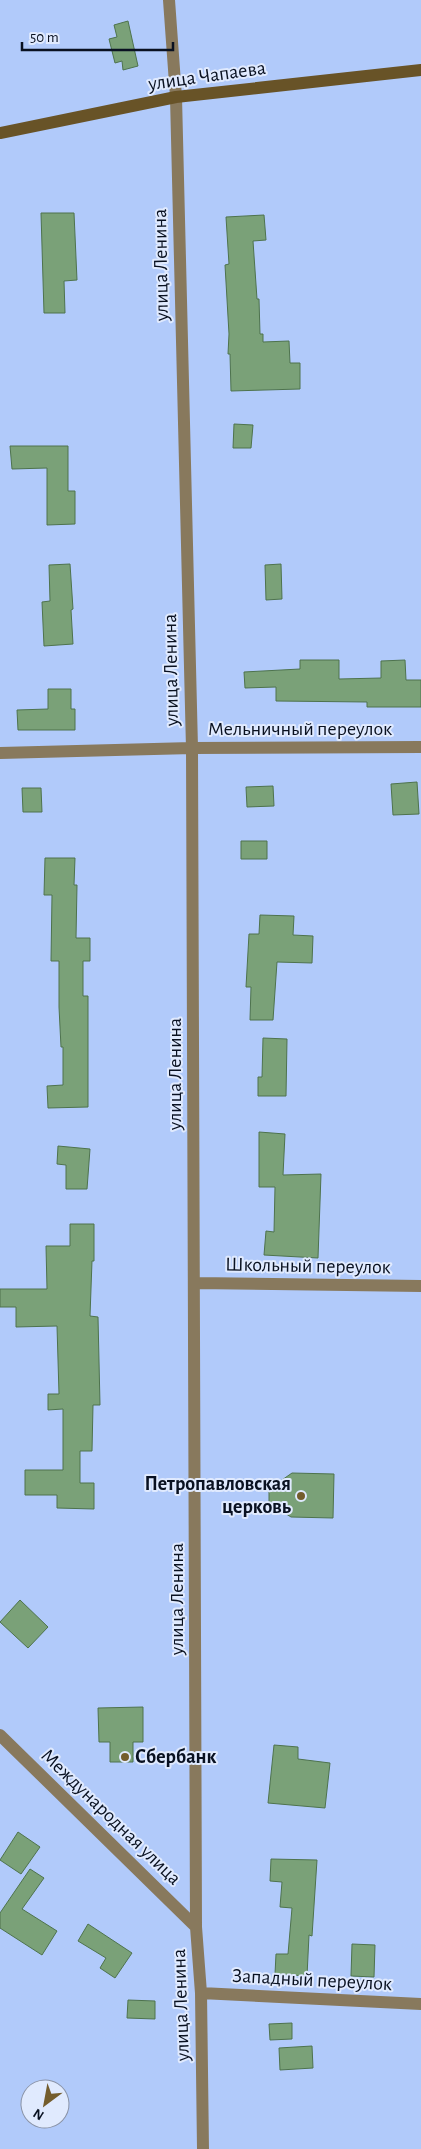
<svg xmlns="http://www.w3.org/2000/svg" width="421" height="2149" viewBox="0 0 421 2149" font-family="'Alegreya Sans',sans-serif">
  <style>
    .building { fill: #7aa178; stroke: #4e734d }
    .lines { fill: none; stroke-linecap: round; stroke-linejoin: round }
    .street { stroke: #88795d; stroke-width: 12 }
    .secondary { stroke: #685327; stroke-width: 12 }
    .poi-dot { fill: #745d2d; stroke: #e0eafe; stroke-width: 2 }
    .labels { text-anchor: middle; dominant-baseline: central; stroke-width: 4; stroke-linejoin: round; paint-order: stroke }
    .street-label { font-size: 20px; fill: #091121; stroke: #e0eafe }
    .poi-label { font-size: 20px; font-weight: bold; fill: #091121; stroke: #e0eafe; text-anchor: end }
  </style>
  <rect width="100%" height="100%" fill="#b1cafa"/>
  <!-- building -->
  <path class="building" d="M 128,21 L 138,66 L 123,70 L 122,61 L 115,63 L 109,39 L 117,37 L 114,25 Z
    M 41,213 L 74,213 L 77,280 L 64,281 L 65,313 L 44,313 Z
    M 264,215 L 266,240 L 253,241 L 257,299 L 259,299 L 260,334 L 263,334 L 263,342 L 289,341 L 290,363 L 300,363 L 300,389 L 231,391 L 230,354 L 228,354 L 229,334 L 225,265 L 229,264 L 226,217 Z
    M 234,424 L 253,425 L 251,448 L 233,448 Z
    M 10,446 L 68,446 L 68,491 L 75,491 L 75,524 L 47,525 L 47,468 L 12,469 Z
    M 70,564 L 73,609 L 71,610 L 73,644 L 44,646 L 42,602 L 50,601 L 49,565 Z
    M 281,564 L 282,599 L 266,600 L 265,565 Z
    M 300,660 L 339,660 L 339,679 L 381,678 L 381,661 L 405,660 L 406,680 L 421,680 L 421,707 L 367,707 L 367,702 L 276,701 L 276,687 L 245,688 L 244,672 L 300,669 Z
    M 48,689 L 71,689 L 71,709 L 75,709 L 75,730 L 18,730 L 17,710 L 48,709 Z
    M 417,782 L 419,814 L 393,815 L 391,784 Z
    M 273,786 L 274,806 L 247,807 L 246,787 Z
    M 22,788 L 41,788 L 42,812 L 23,812 Z
    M 241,841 L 267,841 L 267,859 L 241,859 Z
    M 45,858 L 75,858 L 74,885 L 77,885 L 76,938 L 90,938 L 90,961 L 83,961 L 83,996 L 88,996 L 88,1107 L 48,1108 L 47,1086 L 63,1085 L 63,1047 L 61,1047 L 59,1007 L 59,961 L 51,961 L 52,895 L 44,895 Z
    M 260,915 L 294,916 L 293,935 L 313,936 L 312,963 L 277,962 L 273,1020 L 250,1020 L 251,987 L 246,987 L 249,934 L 259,934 Z
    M 263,1038 L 287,1039 L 286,1096 L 258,1096 L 258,1077 L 262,1077 Z
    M 259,1132 L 285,1134 L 283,1175 L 321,1174 L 318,1258 L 264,1255 L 266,1231 L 274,1232 L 275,1187 L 259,1187 Z
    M 58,1146 L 90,1149 L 87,1189 L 66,1189 L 66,1165 L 57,1164 Z
    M 70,1224 L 94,1224 L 94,1261 L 92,1261 L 90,1316 L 98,1317 L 100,1405 L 93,1405 L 92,1451 L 80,1451 L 80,1483 L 94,1483 L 94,1509 L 57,1508 L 57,1495 L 25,1495 L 25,1470 L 63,1470 L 63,1409 L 48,1410 L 48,1394 L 59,1394 L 57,1326 L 16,1327 L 16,1307 L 0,1307 L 0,1289 L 47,1289 L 46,1246 L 70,1246 Z
    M 292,1473 L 334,1474 L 333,1518 L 291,1517 L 269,1503 L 269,1489 Z
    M 20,1600 L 48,1627 L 28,1648 L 0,1622 Z
    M 143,1707 L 143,1742 L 133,1742 L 133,1762 L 110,1762 L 110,1742 L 99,1742 L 98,1708 Z
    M 274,1745 L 298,1747 L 298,1759 L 330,1763 L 325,1808 L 268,1803 Z
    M 18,1832 L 40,1847 L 21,1874 L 0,1860 Z
    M 271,1859 L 317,1860 L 312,1936 L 309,1935 L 307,1976 L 275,1974 L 276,1954 L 288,1954 L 292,1908 L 280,1907 L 282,1882 L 270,1881 Z
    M 30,1869 L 44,1878 L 22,1909 L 57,1931 L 42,1955 L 0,1928 L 0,1913 Z
    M 88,1924 L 132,1953 L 115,1978 L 100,1968 L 106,1958 L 78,1941 Z
    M 352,1944 L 375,1945 L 374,1977 L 351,1976 Z
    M 128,2000 L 155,2001 L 155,2019 L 127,2018 Z
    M 292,2023 L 292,2039 L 270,2040 L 269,2024 Z
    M 312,2046 L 313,2068 L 280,2070 L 279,2048 Z"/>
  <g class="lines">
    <!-- street -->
    <path class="street" d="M 169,0 L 176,97 L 192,748 L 196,1927 L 201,1993 L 203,2149
      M 0,753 L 192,748 L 421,747
      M 195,1283 L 421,1286
      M 0,1735 L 196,1927
      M 201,1993 L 421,2004"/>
    <!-- secondary -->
    <path class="secondary" d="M 0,133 L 176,97 L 421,70"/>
  </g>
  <!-- markers -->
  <g class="poi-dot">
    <circle cx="301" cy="1496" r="5"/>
    <circle cx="125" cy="1757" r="5"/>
  </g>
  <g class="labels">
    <!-- street labels -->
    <g class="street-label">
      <text transform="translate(207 76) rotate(-8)">улица Чапаева</text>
      <text transform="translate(161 265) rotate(-91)">улица Ленина</text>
      <text transform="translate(171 670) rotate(-91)">улица Ленина</text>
      <text x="300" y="729">Мельничный переулок</text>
      <text transform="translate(175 1074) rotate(-90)">улица Ленина</text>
      <text transform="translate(308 1266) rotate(1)">Школьный переулок</text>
      <text transform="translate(177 1599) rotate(-90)">улица Ленина</text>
      <text transform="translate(111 1817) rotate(44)">Международная улица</text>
      <text transform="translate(312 1980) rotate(3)">Западный переулок</text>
      <text transform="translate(181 2005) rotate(-92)">улица Ленина</text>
    </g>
    <!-- poi labels -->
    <g class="poi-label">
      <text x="291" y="1484">Петропавловская<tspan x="291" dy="23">церковь</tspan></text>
      <text x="135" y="1757" text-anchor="start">Сбербанк</text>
    </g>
  </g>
  <!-- north arrow -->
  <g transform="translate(45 2104) rotate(212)"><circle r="24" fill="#e0eafe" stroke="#8a93a6"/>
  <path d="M0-4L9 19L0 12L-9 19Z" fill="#745d2d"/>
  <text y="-8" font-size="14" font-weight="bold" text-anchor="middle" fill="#091121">N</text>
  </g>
  <!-- scale -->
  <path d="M22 42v8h151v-8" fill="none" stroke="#091121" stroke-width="2.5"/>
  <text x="30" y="42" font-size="15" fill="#091121" stroke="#e0eafe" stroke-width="4" paint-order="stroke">50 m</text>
</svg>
